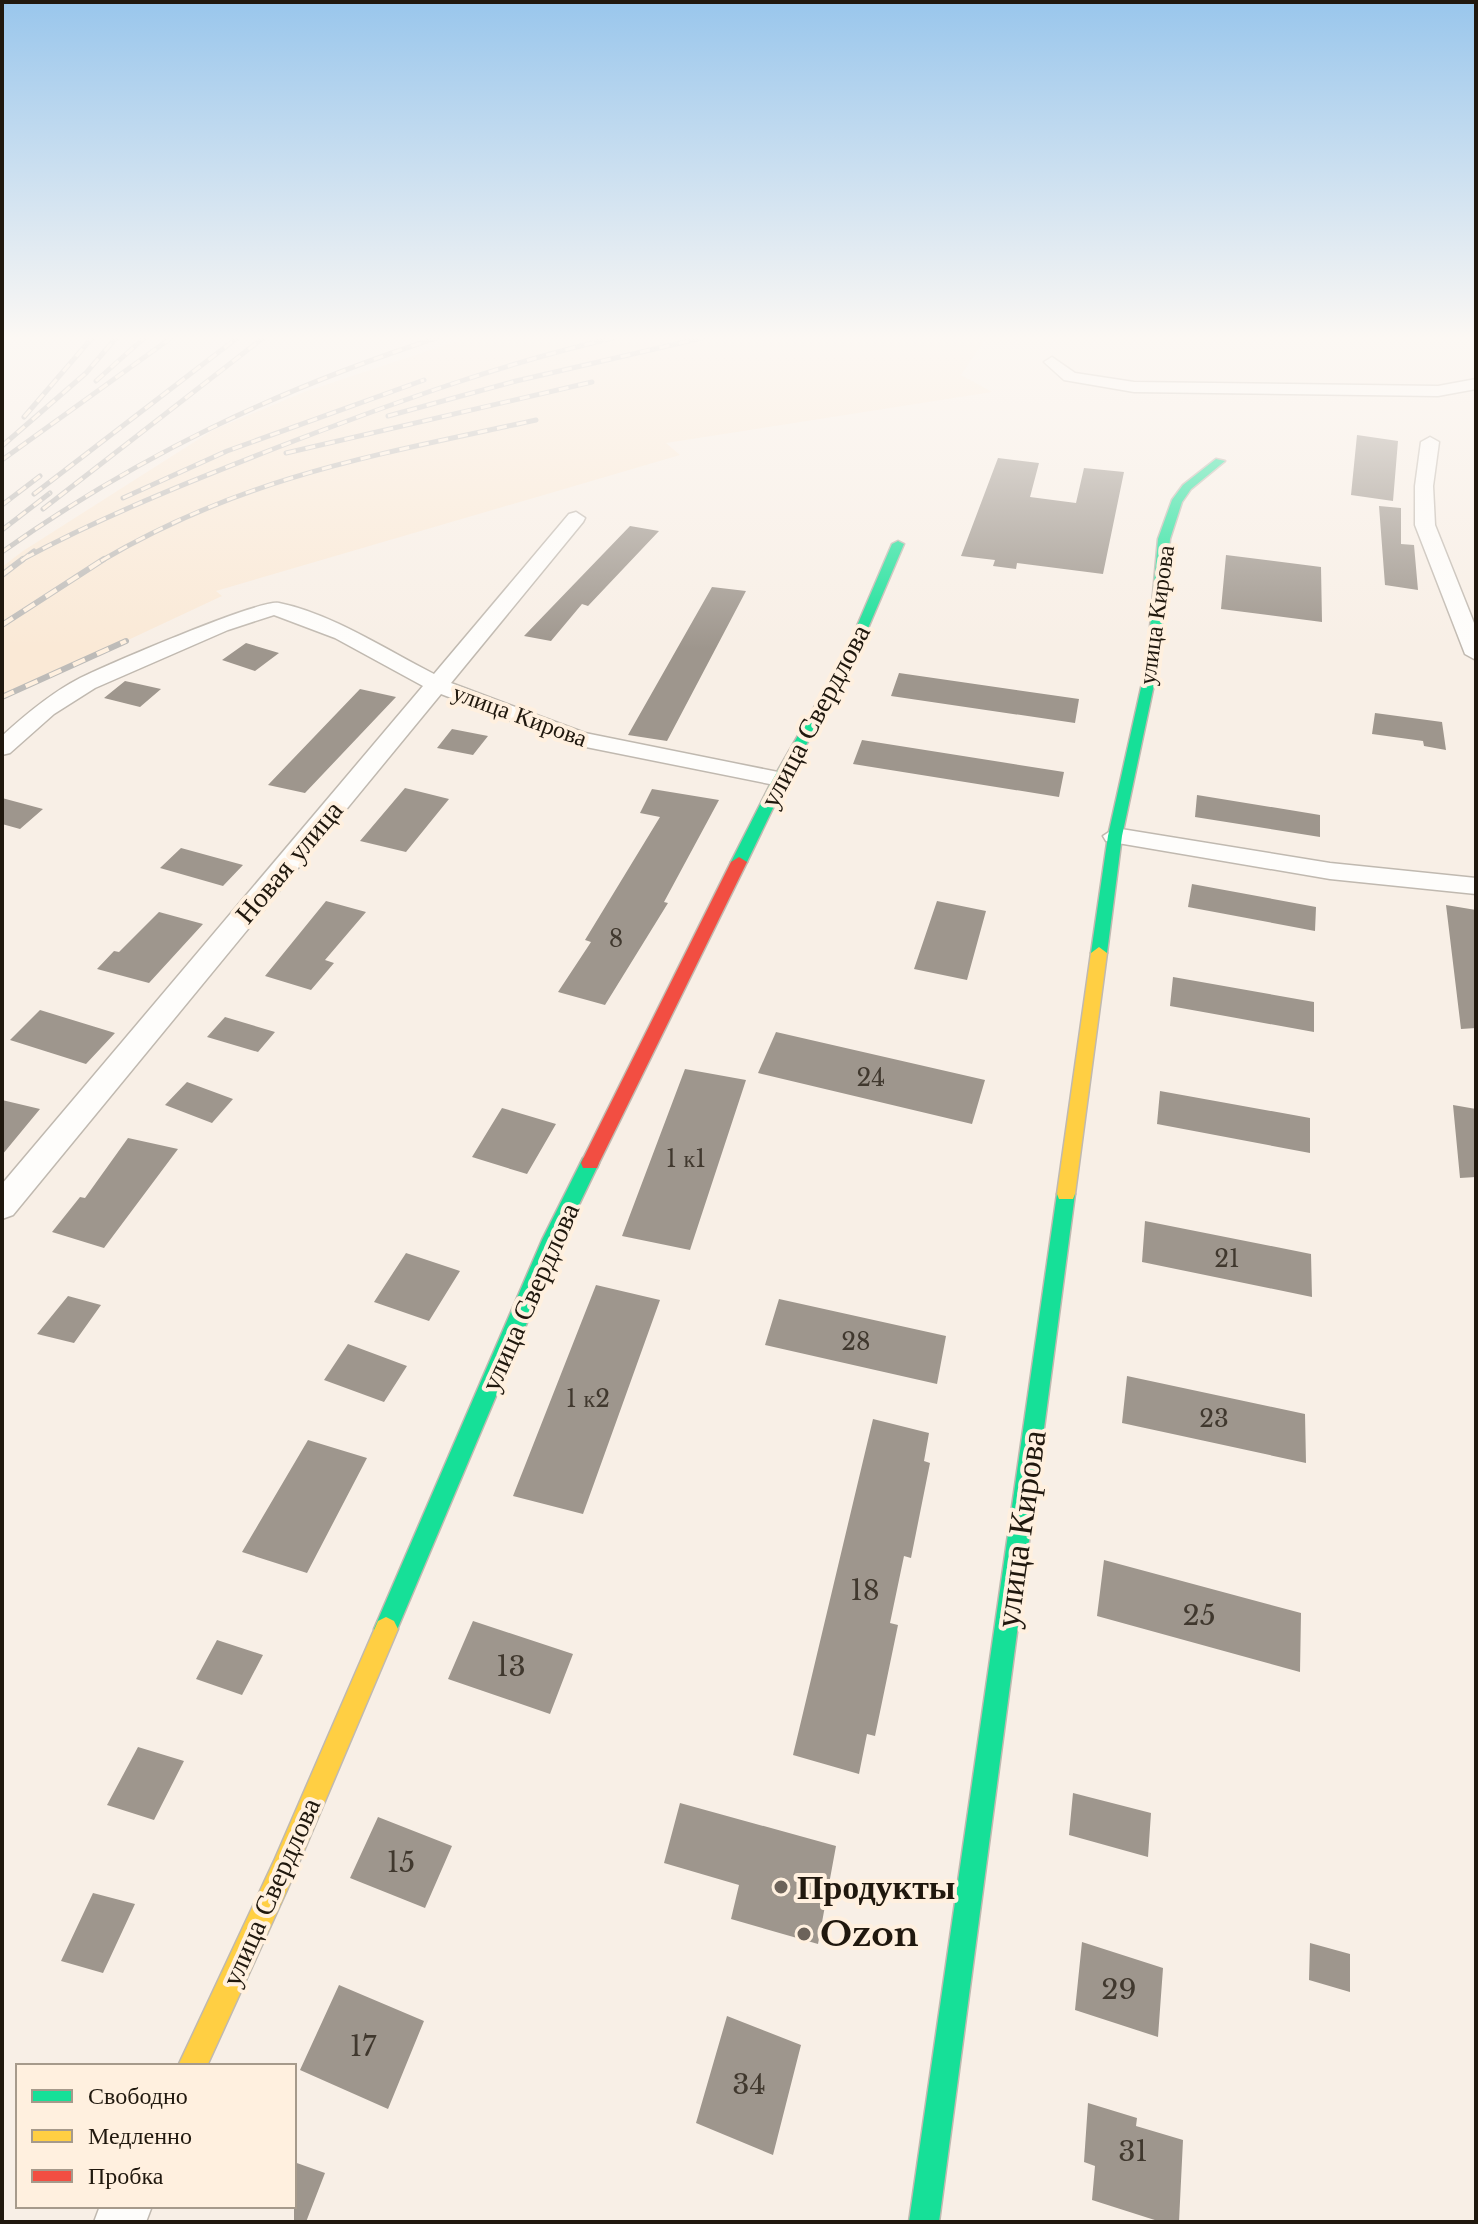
<svg xmlns="http://www.w3.org/2000/svg" width="1478" height="2224" viewBox="0 0 1478 2224" font-family="'Libre Baskerville',serif">
  <style>
    .built { fill: #fae9d6 }
    .building { fill: #9e968d }
    .lines { fill: none; stroke-linecap: round; stroke-linejoin: round }
    .street-casing { stroke: #c0b9b0; stroke-width: 3 }
    .fast-casing { stroke: #c0b9b0; stroke-width: 3 }
    .slow-casing { stroke: #c0b9b0; stroke-width: 3 }
    .jam-casing { stroke: #c0b9b0; stroke-width: 3 }
    .street { fill: #fefdfb; fill-rule: evenodd }
    .fast { fill: #16e098; fill-rule: evenodd }
    .slow { fill: #ffcf43; fill-rule: evenodd }
    .jam { fill: #f24e42; fill-rule: evenodd }
    .rail-far1-casing { stroke: #bdbbb8; stroke-width: 5 }
    .rail-casing { stroke: #bdbbb8; stroke-width: 6 }
    .rail-far1 { stroke: #fff0df; stroke-width: 3; stroke-dasharray: 10; stroke-linecap: butt }
    .rail { stroke: #fff0df; stroke-width: 4; stroke-dasharray: 13; stroke-linecap: butt }
    .poi-dot { fill: #6c635a; stroke: #fff0df; stroke-width: 3 }
    .labels { text-anchor: middle; dominant-baseline: central; stroke-width: 8; stroke-linejoin: round; paint-order: stroke }
    .far-street-label { font-size: 24px; fill: #20180e; stroke: #fff0df }
    .number-label { font-size: 24px; fill: #40382e }
    .street-label { font-size: 28px; fill: #20180e; stroke: #fff0df }
    .near-number-label { font-size: 28px; fill: #40382e }
    .near-street-label { font-size: 34px; fill: #20180e; stroke: #fff0df }
    .near-poi-label { font-size: 34px; font-weight: bold; fill: #20180e; stroke: #fff0df; text-anchor: start }
  </style>
  <rect width="100%" height="100%" fill="#f8efe6"/>
  <!-- built -->
  <path class="built" d="M 467,338 L 986,338 L 961,375 L 992,392 L 666,443 L 680,455 L 216,591 L 222,596 L 2,699 L 2,567 L 23,551 L 213,430 L 304,392 Z"/>
  <!-- building -->
  <path class="building" d="M 1357,435 L 1398,441 L 1393,501 L 1351,495 Z
    M 998,458 L 1039,463 L 1030,497 L 1076,503 L 1084,468 L 1124,472 L 1103,574 L 1017,563 L 1016,569 L 993,566 L 995,560 L 961,556 Z
    M 1379,506 L 1401,508 L 1401,544 L 1414,545 L 1418,590 L 1385,585 Z
    M 630,526 L 659,531 L 588,606 L 582,604 L 551,641 L 524,636 Z
    M 1226,555 L 1321,567 L 1322,622 L 1221,609 Z
    M 712,587 L 746,591 L 667,741 L 628,735 Z
    M 246,643 L 279,653 L 255,671 L 222,660 Z
    M 899,673 L 1079,699 L 1075,723 L 891,696 Z
    M 125,681 L 161,689 L 140,707 L 104,698 Z
    M 360,689 L 396,697 L 305,793 L 268,785 Z
    M 1375,713 L 1442,722 L 1446,750 L 1424,746 L 1423,741 L 1372,734 Z
    M 452,729 L 488,736 L 473,755 L 437,748 Z
    M 862,740 L 1064,772 L 1059,797 L 853,764 Z
    M 405,788 L 449,799 L 406,852 L 360,841 Z
    M 652,789 L 719,800 L 664,902 L 668,903 L 605,1005 L 558,992 L 591,942 L 585,940 L 660,817 L 640,813 Z
    M 1197,795 L 1320,815 L 1320,837 L 1195,817 Z
    M 2,798 L 43,809 L 20,829 L 2,824 Z
    M 181,848 L 243,865 L 223,886 L 160,868 Z
    M 1192,884 L 1316,907 L 1315,931 L 1188,907 Z
    M 326,901 L 366,912 L 325,960 L 334,963 L 311,990 L 265,976 Z
    M 937,901 L 986,911 L 967,980 L 914,969 Z
    M 1446,905 L 1476,910 L 1476,1028 L 1461,1029 Z
    M 159,912 L 203,924 L 149,983 L 97,969 L 114,951 L 119,952 Z
    M 1173,977 L 1314,1002 L 1314,1032 L 1170,1006 Z
    M 40,1010 L 115,1033 L 86,1064 L 10,1040 Z
    M 225,1017 L 275,1032 L 258,1052 L 207,1037 Z
    M 776,1032 L 985,1080 L 972,1124 L 758,1073 Z
    M 685,1069 L 746,1080 L 690,1250 L 622,1236 Z
    M 187,1082 L 233,1099 L 212,1123 L 165,1105 Z
    M 1160,1091 L 1310,1118 L 1310,1153 L 1157,1124 Z
    M 2,1100 L 40,1109 L 2,1155 Z
    M 1453,1105 L 1476,1109 L 1476,1177 L 1460,1178 Z
    M 502,1108 L 556,1124 L 527,1174 L 472,1157 Z
    M 128,1138 L 178,1149 L 104,1248 L 52,1232 L 80,1197 L 85,1198 Z
    M 1145,1221 L 1311,1254 L 1312,1297 L 1142,1262 Z
    M 406,1253 L 460,1271 L 429,1321 L 374,1302 Z
    M 596,1285 L 660,1300 L 583,1514 L 513,1496 Z
    M 68,1296 L 101,1305 L 74,1343 L 37,1334 Z
    M 779,1299 L 946,1336 L 937,1384 L 765,1345 Z
    M 348,1344 L 407,1366 L 384,1402 L 324,1380 Z
    M 1127,1376 L 1305,1414 L 1306,1463 L 1122,1423 Z
    M 873,1419 L 929,1433 L 924,1461 L 930,1463 L 911,1558 L 904,1556 L 890,1623 L 898,1625 L 875,1736 L 867,1734 L 859,1774 L 793,1755 Z
    M 308,1440 L 367,1458 L 307,1573 L 242,1552 Z
    M 1104,1560 L 1301,1613 L 1300,1672 L 1097,1616 Z
    M 473,1621 L 573,1654 L 550,1714 L 448,1679 Z
    M 217,1640 L 263,1655 L 242,1695 L 196,1679 Z
    M 138,1747 L 184,1761 L 154,1820 L 107,1805 Z
    M 1073,1793 L 1151,1813 L 1148,1857 L 1069,1835 Z
    M 680,1803 L 836,1846 L 818,1944 L 731,1919 L 739,1885 L 664,1863 Z
    M 378,1817 L 452,1846 L 425,1908 L 350,1878 Z
    M 93,1893 L 135,1904 L 103,1973 L 61,1961 Z
    M 1082,1942 L 1163,1968 L 1158,2037 L 1075,2010 Z
    M 1310,1943 L 1350,1954 L 1350,1992 L 1309,1980 Z
    M 339,1985 L 424,2021 L 388,2109 L 300,2070 Z
    M 727,2016 L 801,2045 L 773,2155 L 696,2123 Z
    M 1088,2103 L 1137,2118 L 1136,2126 L 1183,2140 L 1179,2222 L 1161,2222 L 1092,2200 L 1095,2166 L 1084,2162 Z
    M 294,2162 L 325,2173 L 306,2222 L 294,2222 Z"/>
  <g class="lines">
    <defs>
      <path id="street" d="M 1052,357 L 1075,373 L 1134,382 L 1438,386 L 1476,379 L 1476,389 L 1438,396 L 1134,392 L 1064,380 L 1044,362 Z
        M 1430,437 L 1439,442 L 1433,486 L 1435,525 L 1476,628 L 1476,660 L 1465,654 L 1415,525 L 1415,486 L 1421,442 Z
        M 576,512 L 585,518 L 583,522 L 451,683 L 585,733 L 788,774 L 792,779 L 788,784 L 780,786 L 571,744 L 441,694 L 13,1215 L 2,1219 L 2,1184 L 423,686 L 335,638 L 274,615 L 228,630 L 95,688 L 54,714 L 10,753 L 2,755 L 2,736 C 26,714 51,693 80,678 C 107,665 259,599 279,603 C 330,613 387,650 434,674 L 569,514 Z
        M 1115,828 L 1330,863 L 1476,878 L 1476,894 L 1330,879 L 1106,841 L 1103,836 Z
        M 100,2206 L 152,2206 L 146,2222 L 94,2222 Z"/>
      <path id="fast" d="M 1216,459 L 1225,461 L 1191,489 L 1182,502 L 1170,539 L 1159,661 L 1122,836 L 1107,953 L 1099,959 L 1091,953 L 1108,836 L 1147,661 L 1158,539 L 1172,500 L 1183,485 Z
        M 898,541 L 904,544 L 857,654 L 787,779 L 747,862 L 739,867 L 734,865 L 731,862 L 773,779 L 845,654 L 892,544 Z
        M 590,1156 L 597,1158 L 599,1163 L 562,1240 L 394,1637 L 386,1641 L 378,1637 L 374,1629 L 542,1240 L 583,1158 Z
        M 1066,1186 L 1073,1189 L 1075,1194 L 939,2222 L 909,2222 L 1057,1194 L 1059,1189 Z"/>
      <path id="slow" d="M 1099,947 L 1107,953 L 1075,1194 L 1073,1199 L 1059,1199 L 1057,1194 L 1091,953 Z
        M 386,1617 L 394,1621 L 398,1629 L 292,1879 L 207,2066 L 178,2066 L 274,1861 L 378,1621 Z"/>
      <path id="jam" d="M 739,857 L 747,862 L 599,1163 L 597,1168 L 583,1168 L 581,1163 L 731,862 Z"/>
    </defs>
    <!-- street casing -->
    <use href="#street" class="street-casing"/>
    <!-- fast casing -->
    <use href="#fast" class="fast-casing"/>
    <!-- slow casing -->
    <use href="#slow" class="slow-casing"/>
    <!-- jam casing -->
    <use href="#jam" class="jam-casing"/>
    <!-- street -->
    <use href="#street" class="street"/>
    <!-- fast -->
    <use href="#fast" class="fast"/>
    <!-- slow -->
    <use href="#slow" class="slow"/>
    <!-- jam -->
    <use href="#jam" class="jam"/>
    <defs>
      <path id="rail-far1" d="M 96,381 L 144,338
        M 388,416 L 516,381 L 702,338
        M 24,417 L 92,338
        M 2,446 L 86,373 L 116,338
        M 286,453 L 592,382
        M 2,460 L 171,338
        M 34,494 L 237,338
        M 123,498 L 227,451 L 424,380
        M 2,505 L 40,476
        M 43,509 L 263,338
        M 2,530 L 50,493
        M 2,552 C 139,455 277,390 436,338
        M 25,558 C 113,511 206,475 299,439 C 402,400 505,363 613,338
        M 21,561 L 34,551
        M 101,561 C 245,476 376,455 536,420"/>
      <path id="rail" d="M 2,575 L 23,559
        M 2,625 L 104,559
        M 2,697 L 126,641"/>
    </defs>
    <!-- rail-far1 casing -->
    <use href="#rail-far1" class="rail-far1-casing"/>
    <!-- rail casing -->
    <use href="#rail" class="rail-casing"/>
    <!-- rail-far1 -->
    <use href="#rail-far1" class="rail-far1"/>
    <!-- rail -->
    <use href="#rail" class="rail"/>
  </g>
  <!-- sky -->
  <linearGradient id="sky" x2="0" y2="1"><stop stop-color="#99c6ec"/><stop offset="0.52" stop-color="#fcf8f4"/><stop offset="1" stop-color="#fcf8f4" stop-opacity="0"/></linearGradient>
  <rect width="1478" height="649" fill="url(#sky)"/>
  <!-- markers -->
  <g class="poi-dot">
    <circle cx="781" cy="1887" r="8"/>
    <circle cx="804" cy="1934" r="8"/>
  </g>
  <g class="labels">
    <!-- far-street labels -->
    <g class="far-street-label">
      <text transform="translate(1156 615) rotate(-82)">улица Кирова</text>
      <text transform="translate(520 715) rotate(20)">улица Кирова</text>
    </g>
    <!-- number labels -->
    <g class="number-label">
      <text x="616" y="938">8</text>
      <text x="871" y="1077">24</text>
      <text x="686" y="1158">1 к1</text>
      <text x="1227" y="1258">21</text>
      <text x="856" y="1341">28</text>
      <text x="588" y="1398">1 к2</text>
      <text x="1214" y="1418">23</text>
    </g>
    <!-- street labels -->
    <g class="street-label">
      <text transform="translate(815 716) rotate(-62)">улица Свердлова</text>
      <text transform="translate(289 862) rotate(-50)">Новая улица</text>
      <text transform="translate(530 1297) rotate(-66)">улица Свердлова</text>
      <text transform="translate(271 1892) rotate(-66)">улица Свердлова</text>
    </g>
    <!-- near-number labels -->
    <g class="near-number-label">
      <text x="865" y="1590">18</text>
      <text x="1199" y="1615">25</text>
      <text x="511" y="1666">13</text>
      <text x="401" y="1862">15</text>
      <text x="1119" y="1989">29</text>
      <text x="363" y="2046">17</text>
      <text x="749" y="2084">34</text>
      <text x="1133" y="2151">31</text>
    </g>
    <!-- near-street labels -->
    <g class="near-street-label">
      <text transform="translate(1020 1529) rotate(-82)">улица Кирова</text>
    </g>
    <!-- near-poi labels -->
    <g class="near-poi-label">
      <text x="797" y="1887">Продукты</text>
      <text x="820" y="1934">Ozon</text>
    </g>
  </g>
  <!-- border -->
  <rect width="1478" height="2224" fill="none" stroke="#20180e" stroke-width="8"/>
  <!-- legend -->
  <rect x="16" y="2064" width="280" height="144" fill="#fff0df" stroke="#a69a8b" stroke-width="2"/>
  <rect x="32" y="2090" width="40" height="12" fill="#16e098" stroke="#a69a8b" stroke-width="2"/>
  <text x="88" y="2104" font-size="24" fill="#20180e">Свободно</text>
  <rect x="32" y="2130" width="40" height="12" fill="#ffcf43" stroke="#a69a8b" stroke-width="2"/>
  <text x="88" y="2144" font-size="24" fill="#20180e">Медленно</text>
  <rect x="32" y="2170" width="40" height="12" fill="#f24e42" stroke="#a69a8b" stroke-width="2"/>
  <text x="88" y="2184" font-size="24" fill="#20180e">Пробка</text>
</svg>
